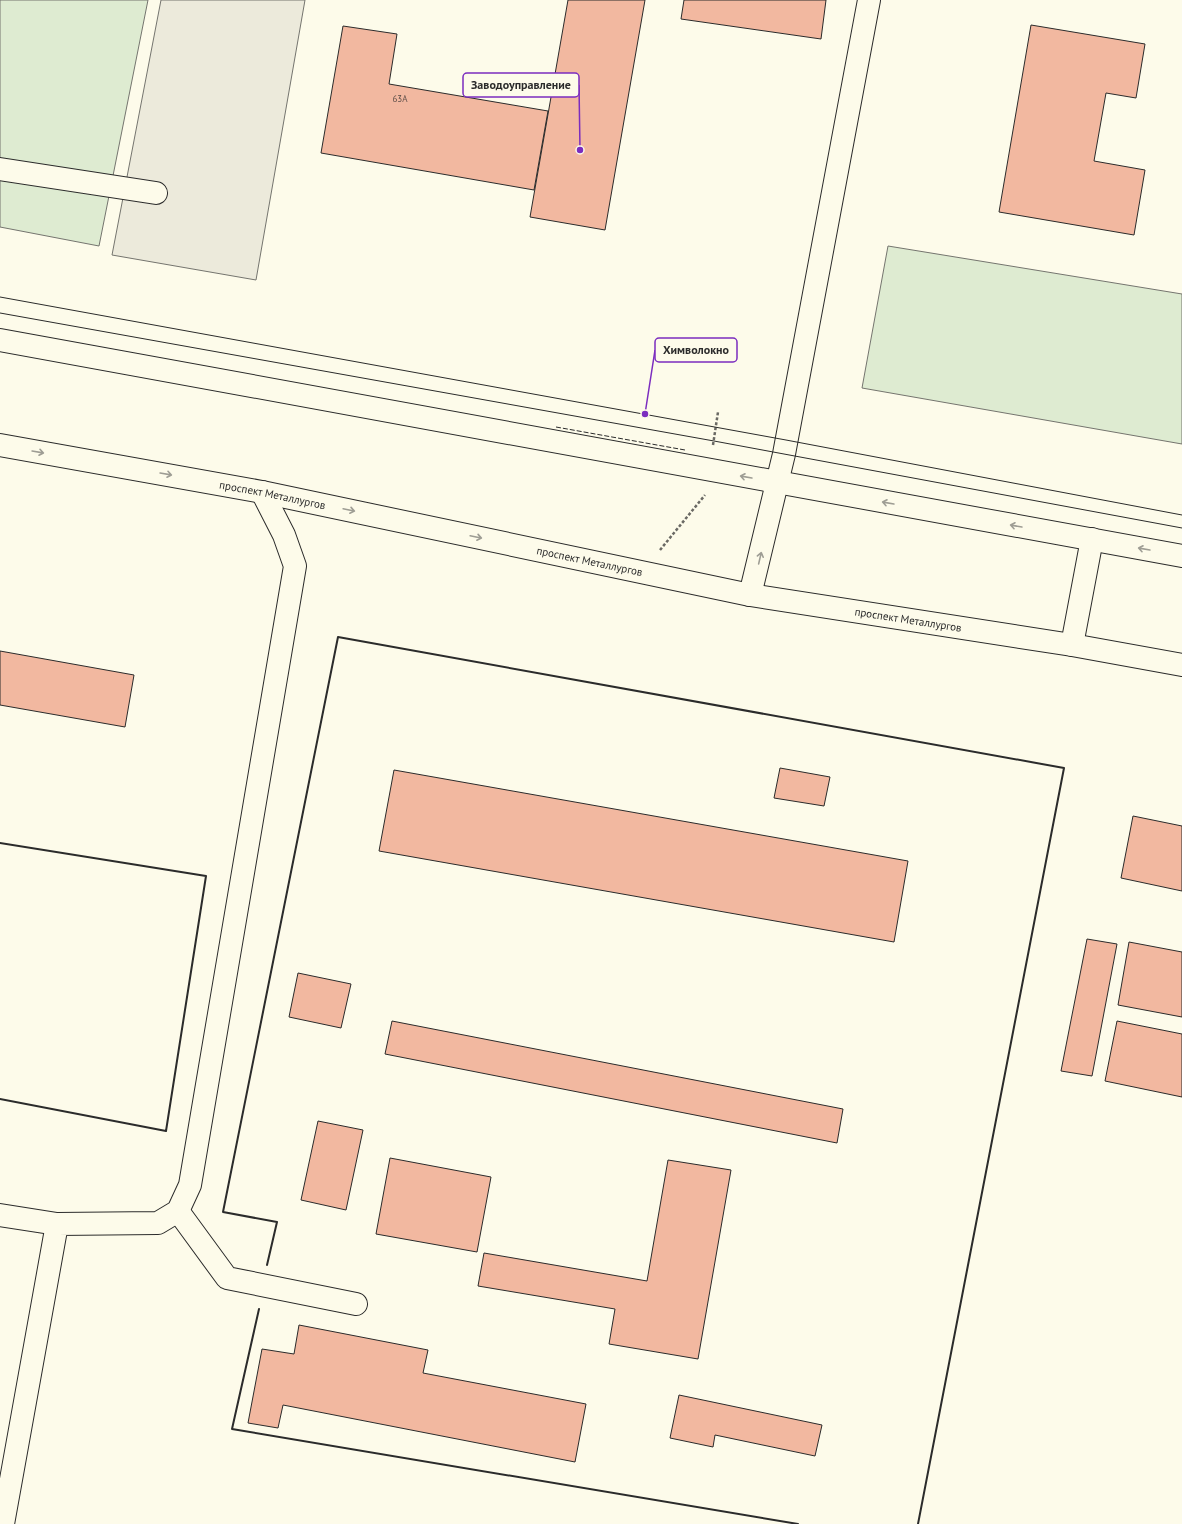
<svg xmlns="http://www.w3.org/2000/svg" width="1182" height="1524" viewBox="0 0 1182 1524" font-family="'PT Sans',sans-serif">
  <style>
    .green { fill: #deebd1; stroke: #74746e }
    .parking { fill: #eceadb; stroke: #74746e }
    .building { fill: #f2b8a0; stroke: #2b2b2b }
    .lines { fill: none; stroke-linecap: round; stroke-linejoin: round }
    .minor-casing { stroke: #2b2b2b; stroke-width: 24 }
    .path { stroke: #6a6964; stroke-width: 2.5; stroke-dasharray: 3 2; stroke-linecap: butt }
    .minor { stroke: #fdfbea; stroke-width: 22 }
    .tram { stroke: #2b2b2b; stroke-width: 1 }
    .fence { stroke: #2b2b2b; stroke-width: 1; stroke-dasharray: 5 2; stroke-linecap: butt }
    .wall { stroke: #2b2b2b; stroke-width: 2 }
    .oneway { stroke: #9e9d94 }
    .labels { text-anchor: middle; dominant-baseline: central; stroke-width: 3; stroke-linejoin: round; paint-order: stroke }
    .number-label { font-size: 9px; fill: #5d4e48 }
    .street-label { font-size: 11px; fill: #2b2b2b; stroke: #fdfbea }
    .leader { fill: none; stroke: #7b2cbf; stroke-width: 1.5 }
    .callout-dot { fill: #7b2cbf; stroke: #fdfbea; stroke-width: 1.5 }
    .callout { fill: #fdfbea; stroke: #7b2cbf; stroke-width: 1.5 }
    .callout-label { font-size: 12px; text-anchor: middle; font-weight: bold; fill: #2b2b2b }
  </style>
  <rect width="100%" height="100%" fill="#fdfbea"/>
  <!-- green -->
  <path class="green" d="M 0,0 L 148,0 L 99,246 L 0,227 Z
    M 888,246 L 1182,294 L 1182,444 L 862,388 Z"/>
  <!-- parking -->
  <path class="parking" d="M 161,0 L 305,0 L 256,280 L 112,255 Z"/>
  <!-- building -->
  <path class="building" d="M 568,0 L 645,0 L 605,230 L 530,217 Z
    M 684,0 L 826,0 L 821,39 L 681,19 Z
    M 1031,25 L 1145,44 L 1136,98 L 1106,93 L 1094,161 L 1145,170 L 1134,235 L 999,212 Z
    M 343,26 L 397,34 L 389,84 L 548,111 L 534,190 L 321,153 Z
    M 0,651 L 134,675 L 125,727 L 0,705 Z
    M 780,768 L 830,777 L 824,806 L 774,798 Z
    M 394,770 L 908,861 L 894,942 L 379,851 Z
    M 1133,816 L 1182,826 L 1182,891 L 1121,878 Z
    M 1087,939 L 1117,944 L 1092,1076 L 1061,1071 Z
    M 1129,942 L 1182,952 L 1182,1017 L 1118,1005 Z
    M 298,973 L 351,984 L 341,1028 L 289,1017 Z
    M 392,1021 L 843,1109 L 837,1143 L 385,1054 Z
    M 1117,1021 L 1182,1034 L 1182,1097 L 1105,1081 Z
    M 318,1121 L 363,1130 L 346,1210 L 301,1200 Z
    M 390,1158 L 491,1177 L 477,1252 L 376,1234 Z
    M 668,1160 L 731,1170 L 698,1359 L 609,1344 L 615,1309 L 478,1286 L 484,1253 L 647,1281 Z
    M 299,1325 L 428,1350 L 423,1373 L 586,1404 L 575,1462 L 283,1405 L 278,1428 L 248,1423 L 262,1349 L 294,1354 Z
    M 679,1395 L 822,1425 L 815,1456 L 715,1435 L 713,1447 L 670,1438 Z"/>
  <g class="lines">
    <defs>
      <g id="minor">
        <path d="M 0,169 L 156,193"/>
        <path d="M 0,340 L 1182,556"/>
        <path id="s1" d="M 0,445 L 262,492 L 750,595 L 1072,645 L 1182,665"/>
        <path d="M 750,595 L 784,454 L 869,0"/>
        <path d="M 1072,645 L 1092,539"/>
        <path d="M 178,1211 L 227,1278 L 356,1304"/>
        <path d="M 0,1215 L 57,1224"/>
        <path d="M 3,1524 L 57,1224 L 158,1223 L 178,1211 L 190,1185 L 295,566 L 284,535 L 262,492"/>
      </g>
    </defs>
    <!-- minor casing -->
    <use href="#minor" class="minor-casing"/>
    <!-- path -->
    <path class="path" d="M 713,445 L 718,412
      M 660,550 L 705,495"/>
    <!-- minor -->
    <use href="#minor" class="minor"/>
    <!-- tram -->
    <path class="tram" d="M 0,297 L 786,440 L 1182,515
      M 0,313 L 714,441 L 1182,528"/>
    <!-- fence -->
    <path class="fence" d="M 556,427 L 685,450"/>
    <!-- wall -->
    <path class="wall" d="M 0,843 L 206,876 L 166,1131 L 0,1099
      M 267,1265 L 277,1222 L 223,1212 L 338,637 L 1064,768 L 918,1524
      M 259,1309 L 232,1429 L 798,1524"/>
  </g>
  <!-- one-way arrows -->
  <defs><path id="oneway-shaft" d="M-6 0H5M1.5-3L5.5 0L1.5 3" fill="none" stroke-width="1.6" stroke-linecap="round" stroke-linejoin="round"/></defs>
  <g class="oneway">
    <use href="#oneway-shaft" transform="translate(38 452) rotate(10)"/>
    <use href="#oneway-shaft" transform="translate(166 474) rotate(10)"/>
    <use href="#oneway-shaft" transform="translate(746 477) rotate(-170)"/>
    <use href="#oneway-shaft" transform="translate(888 503) rotate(-170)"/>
    <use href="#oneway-shaft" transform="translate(349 510) rotate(12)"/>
    <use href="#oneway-shaft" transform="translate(1016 526) rotate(-170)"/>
    <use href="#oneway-shaft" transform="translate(476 537) rotate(12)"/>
    <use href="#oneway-shaft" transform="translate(1144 549) rotate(-170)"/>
    <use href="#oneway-shaft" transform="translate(760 558) rotate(-77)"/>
  </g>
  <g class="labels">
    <!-- number labels -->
    <g class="number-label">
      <text x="400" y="98">63А</text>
    </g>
    <!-- street labels -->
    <g class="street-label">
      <text stroke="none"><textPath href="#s1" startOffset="277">проспект Металлургов</textPath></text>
      <text stroke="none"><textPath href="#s1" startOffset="601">проспект Металлургов</textPath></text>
      <text stroke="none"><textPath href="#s1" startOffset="925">проспект Металлургов</textPath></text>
    </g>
  </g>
  <!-- callouts -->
  <path class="leader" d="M580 150L579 85M645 414L655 350"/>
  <g class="callout-dot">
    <circle cx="580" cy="150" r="4"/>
    <circle cx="645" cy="414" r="4"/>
  </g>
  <g class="callout">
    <rect x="463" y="73" width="116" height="24" rx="4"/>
    <rect x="655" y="338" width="82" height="24" rx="4"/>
  </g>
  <g class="callout-label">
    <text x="521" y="89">Заводоуправление</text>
    <text x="696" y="354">Химволокно</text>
  </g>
</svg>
